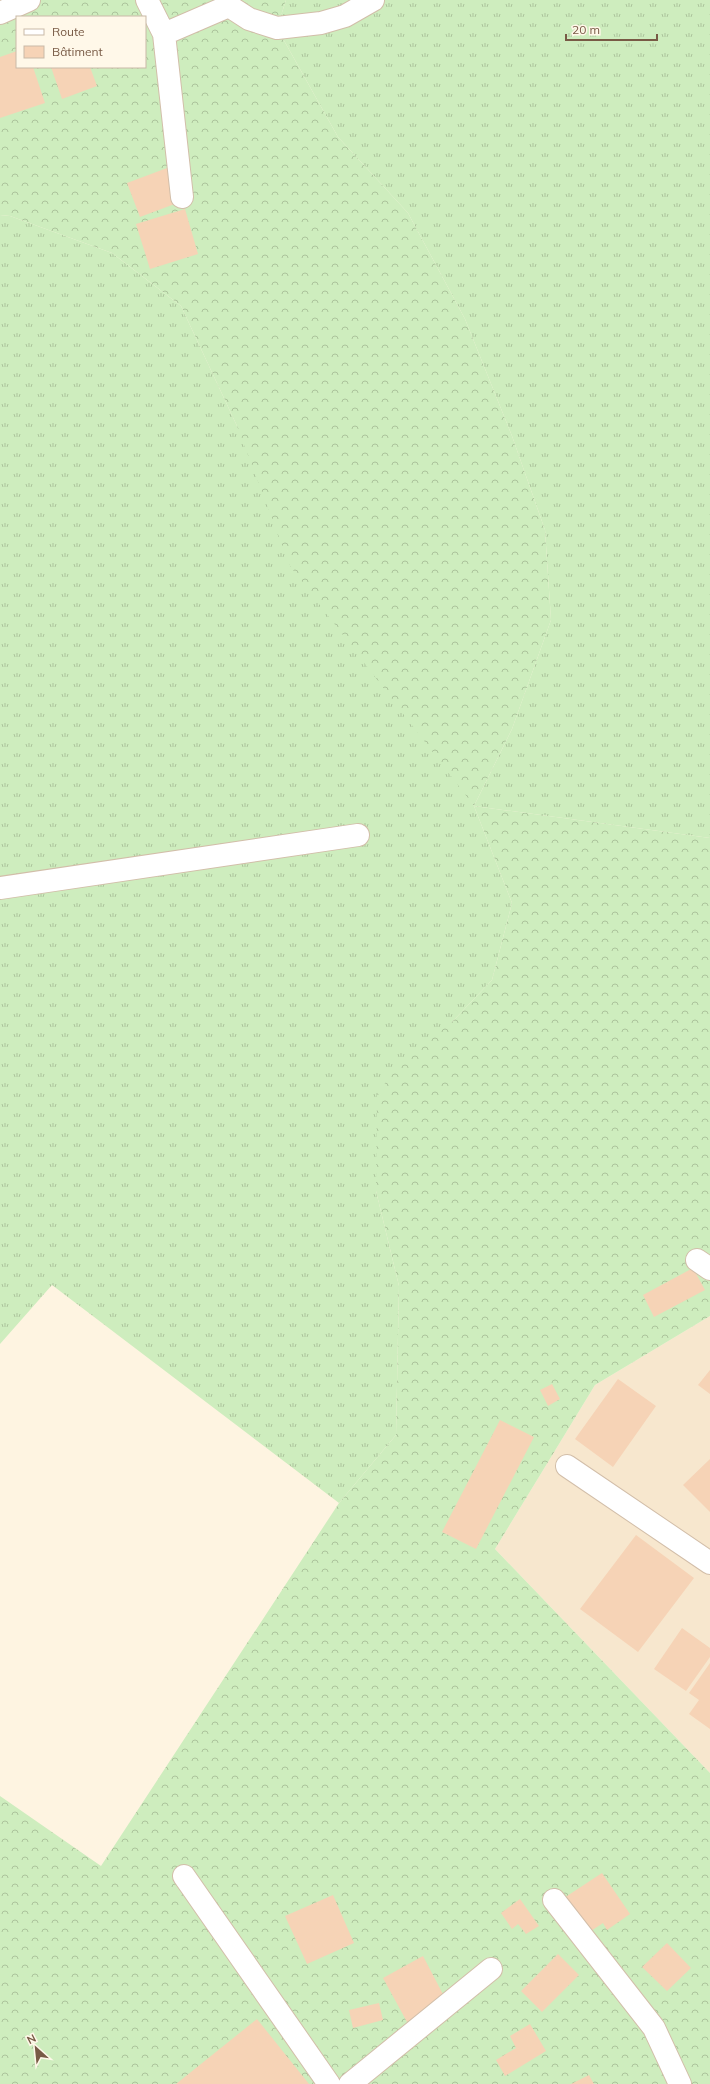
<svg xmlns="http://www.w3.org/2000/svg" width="710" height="2084" viewBox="0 0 710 2084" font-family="Mulish,sans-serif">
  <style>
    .residential { fill: #f7e7ce }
    .grass { fill: url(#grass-tufts) }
    .forest { fill: url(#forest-crowns); fill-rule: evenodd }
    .building { fill: #f6d3b6 }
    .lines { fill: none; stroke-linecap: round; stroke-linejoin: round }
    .street-casing { stroke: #d2bea9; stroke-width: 24 }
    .street { stroke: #fff; stroke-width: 22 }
  </style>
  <defs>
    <pattern id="grass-tufts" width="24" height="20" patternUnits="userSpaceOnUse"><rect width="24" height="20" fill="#ceedbe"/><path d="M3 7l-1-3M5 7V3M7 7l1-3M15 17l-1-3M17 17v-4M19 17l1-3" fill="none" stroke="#acc39c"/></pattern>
    <pattern id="forest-crowns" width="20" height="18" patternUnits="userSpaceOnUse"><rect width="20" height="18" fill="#ceedbe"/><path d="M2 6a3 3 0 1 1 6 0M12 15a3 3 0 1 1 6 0" fill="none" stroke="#acc39c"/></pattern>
  </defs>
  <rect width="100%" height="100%" fill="#fef4e1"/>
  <!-- residential -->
  <path class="residential" d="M 710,1316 L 710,1773 L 495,1549 L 595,1385 Z"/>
  <!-- grass -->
  <path class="grass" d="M 286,0 L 710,0 L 710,838 L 474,806 L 512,903 L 492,980 L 452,1022 L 376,1191 L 399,1286 L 396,1435 L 339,1503 L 52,1285 L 0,1344 L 0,215 L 10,216 L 112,253 L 181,306 L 237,426 L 474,806 L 512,729 L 551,620 L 545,530 L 512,436 L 465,319 L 408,213 L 338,137 L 277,28 Z"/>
  <!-- forest -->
  <path class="forest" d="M 0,0 L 286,0 L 277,28 L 338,137 L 408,213 L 465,319 L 512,436 L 545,530 L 551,620 L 512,729 L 474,806 L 710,838 L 710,1316 L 595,1385 L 495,1549 L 710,1773 L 710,2084 L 0,2084 L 0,1796 L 101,1866 L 339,1503 L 396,1435 L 399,1286 L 376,1191 L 377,1095 L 398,1064 L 452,1022 L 492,980 L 512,903 L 474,806 L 290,566 L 237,426 L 181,306 L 112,253 L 10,216 L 0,215 ZM 17,17 L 145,17 L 145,67 L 17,67 Z"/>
  <!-- building -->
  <path class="building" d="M 17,51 L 17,67 L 33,67 L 45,103 L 0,118 L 0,57 Z
    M 51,67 L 90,67 L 97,86 L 62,99 Z
    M 167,168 L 180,202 L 140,217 L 127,183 Z
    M 185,209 L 198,254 L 150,269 L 136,224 Z
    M 693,1268 L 705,1290 L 654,1317 L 643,1295 Z
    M 710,1370 L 710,1394 L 698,1385 Z
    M 618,1379 L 656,1406 L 613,1467 L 575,1439 Z
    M 552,1384 L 560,1399 L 548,1406 L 540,1390 Z
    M 500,1420 L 534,1437 L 476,1549 L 442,1532 Z
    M 710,1459 L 710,1512 L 683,1485 Z
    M 636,1535 L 694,1578 L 638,1652 L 580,1609 Z
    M 682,1628 L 710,1648 L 710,1657 L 686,1691 L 654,1669 Z
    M 710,1663 L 710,1729 L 689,1714 L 699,1700 L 689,1693 Z
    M 602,1873 L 630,1914 L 607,1930 L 603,1923 L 588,1933 L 564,1898 Z
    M 333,1895 L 354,1943 L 307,1964 L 285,1916 Z
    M 520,1899 L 539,1926 L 526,1934 L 518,1924 L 512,1929 L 501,1913 Z
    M 667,1943 L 691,1968 L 667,1991 L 642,1967 Z
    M 558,1954 L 579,1975 L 542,2012 L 521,1991 Z
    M 423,1956 L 446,2000 L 407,2022 L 383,1978 Z
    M 379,2003 L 383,2020 L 353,2028 L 349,2010 Z
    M 257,2019 L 309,2084 L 176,2084 Z
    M 530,2024 L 546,2051 L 505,2076 L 496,2060 L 516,2048 L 510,2036 Z
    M 589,2075 L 594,2084 L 571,2084 Z"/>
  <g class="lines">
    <defs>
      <path id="street" d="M 147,0 L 164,34 L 182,197
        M 0,13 L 29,0
        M 164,34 L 229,6 L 249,19 L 277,28 L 321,23 L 345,16 L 373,0
        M 0,888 L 358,835
        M 697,1260 L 710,1269
        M 567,1466 L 710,1563
        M 184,1876 L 329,2084
        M 554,1900 L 654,2028 L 680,2084
        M 350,2084 L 491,1969"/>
    </defs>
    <!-- street casing -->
    <use href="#street" class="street-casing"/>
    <!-- street -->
    <use href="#street" class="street"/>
  </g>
  <!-- legend -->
  <rect x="16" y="16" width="130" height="52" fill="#fff8e9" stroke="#c9b9a7"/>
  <rect x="24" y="29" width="20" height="6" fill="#ffffff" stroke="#c9b9a7"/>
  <text x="52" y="36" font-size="12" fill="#785a45">Route</text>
  <rect x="24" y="46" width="20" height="12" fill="#f6d3b6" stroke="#c9b9a7"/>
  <text x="52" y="56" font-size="12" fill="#785a45">Bâtiment</text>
  <!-- north arrow -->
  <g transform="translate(36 2048) rotate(333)" stroke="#fff8e9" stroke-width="3" paint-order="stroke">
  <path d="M0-3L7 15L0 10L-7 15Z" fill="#785a45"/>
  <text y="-6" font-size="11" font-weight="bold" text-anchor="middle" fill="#785a45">N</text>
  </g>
  <!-- scale -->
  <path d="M566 34v6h91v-6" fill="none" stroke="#785a45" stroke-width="2"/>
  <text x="572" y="34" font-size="12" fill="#785a45" stroke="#fff8e9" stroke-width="3" paint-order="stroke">20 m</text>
</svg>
